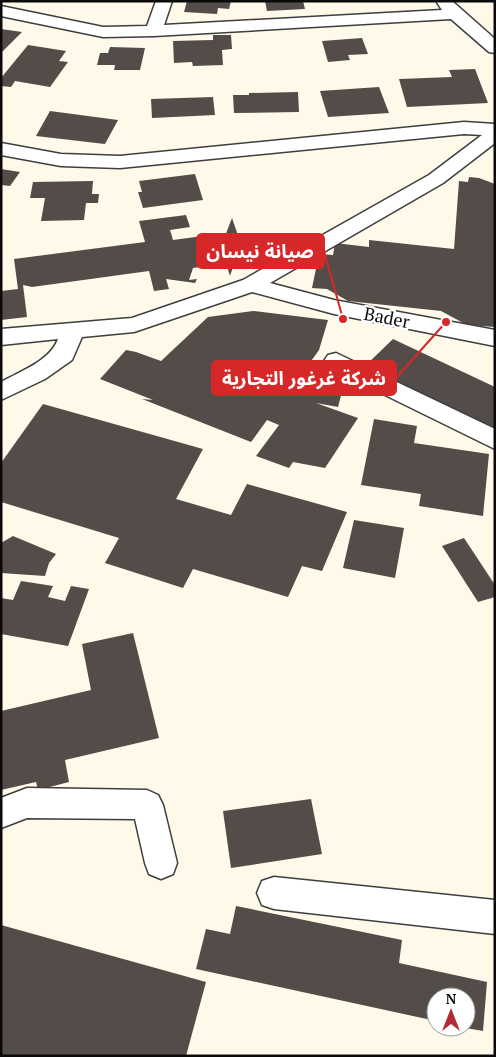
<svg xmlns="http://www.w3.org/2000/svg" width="496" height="1057" viewBox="0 0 496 1057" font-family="'PT Serif','Noto Sans Arabic',serif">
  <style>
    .building { fill: #534c48 }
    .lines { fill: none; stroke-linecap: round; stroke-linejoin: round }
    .minor-casing { stroke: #3e3e3e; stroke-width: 3 }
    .minor { fill: #fff; fill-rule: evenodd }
    .labels { text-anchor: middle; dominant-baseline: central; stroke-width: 5; stroke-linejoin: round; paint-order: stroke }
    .street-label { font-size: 18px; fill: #0b0b0b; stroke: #fff }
    .leader { fill: none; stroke: #d62828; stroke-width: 2 }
    .callout-dot { fill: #d62828; stroke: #fff; stroke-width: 2 }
    .callout { fill: #d62828; stroke: #d62828; stroke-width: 2 }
    .callout-label { font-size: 19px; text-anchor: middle; font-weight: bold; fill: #fff }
  </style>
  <rect width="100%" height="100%" fill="#fef9e9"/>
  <!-- building -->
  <path class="building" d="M 187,1 L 231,1 L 229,9 L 218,8 L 217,14 L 184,12 Z
    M 265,1 L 303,1 L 305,9 L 267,11 Z
    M 1,29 L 22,32 L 1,53 Z
    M 213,35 L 231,35 L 232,49 L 222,50 L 223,65 L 193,66 L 192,62 L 174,63 L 173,41 L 213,40 Z
    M 362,38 L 368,54 L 348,55 L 350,60 L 328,62 L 322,41 Z
    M 28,45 L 66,51 L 59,61 L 68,62 L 50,87 L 15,81 L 11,87 L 1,86 L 1,78 Z
    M 110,47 L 145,48 L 140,70 L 114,70 L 115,65 L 97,65 L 100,53 L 108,53 Z
    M 475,69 L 488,103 L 407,107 L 399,79 L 452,77 L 449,70 Z
    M 379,87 L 389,113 L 328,117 L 320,91 Z
    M 298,92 L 299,112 L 234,113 L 233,95 L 249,95 L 249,93 Z
    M 213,97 L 215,115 L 152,118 L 151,99 Z
    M 50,111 L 118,120 L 105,144 L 36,136 Z
    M 1,169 L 20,172 L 10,186 L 1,185 Z
    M 195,174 L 203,200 L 143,208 L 138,192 L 142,192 L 139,181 Z
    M 469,177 L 479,178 L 495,184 L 495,327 L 467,325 L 441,311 L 348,301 L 327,289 L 312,288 L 319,254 L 333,255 L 335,243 L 369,247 L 369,240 L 454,249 L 459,181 L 468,182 Z
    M 93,181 L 92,194 L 99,194 L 98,203 L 86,203 L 84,220 L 41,221 L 45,198 L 30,198 L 33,182 Z
    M 186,215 L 190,227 L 170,230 L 173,240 L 210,235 L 217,257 L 232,218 L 243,250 L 228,248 L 225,257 L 237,255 L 230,276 L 226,263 L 193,268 L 189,280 L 197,279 L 195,283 L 166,279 L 169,289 L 154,291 L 149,271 L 32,287 L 23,285 L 27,317 L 1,320 L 1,291 L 18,289 L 14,259 L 145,242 L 139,221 Z
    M 253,311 L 328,320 L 319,350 L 304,371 L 332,382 L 344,384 L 338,407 L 316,403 L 358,418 L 325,468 L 293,462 L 289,468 L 256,456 L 279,425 L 267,420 L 251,442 L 142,399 L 153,400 L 100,379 L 126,350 L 136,352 L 161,361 L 208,317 Z
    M 393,339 L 495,387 L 495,431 L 364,367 Z
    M 43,404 L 203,449 L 176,499 L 231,515 L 247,484 L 347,512 L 322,571 L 302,566 L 288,597 L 193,569 L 183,588 L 105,563 L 119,538 L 1,502 L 1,463 Z
    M 374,419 L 417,426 L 414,443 L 489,454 L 483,516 L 419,506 L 421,494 L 361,485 Z
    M 354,520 L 404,528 L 395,578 L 343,568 Z
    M 13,536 L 56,554 L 49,563 L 45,576 L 1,573 L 1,543 Z
    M 464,538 L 495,585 L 495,597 L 478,602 L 442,546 Z
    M 21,581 L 53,586 L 48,597 L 65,601 L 71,586 L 89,589 L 68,646 L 1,634 L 1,598 L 13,600 Z
    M 133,633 L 159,738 L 65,760 L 69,782 L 38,790 L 36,782 L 1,790 L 1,711 L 91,690 L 82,644 Z
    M 311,799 L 322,854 L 231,868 L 223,811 Z
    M 236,906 L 402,940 L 399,963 L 487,982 L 483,1031 L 466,1028 L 466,997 L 436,997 L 436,1021 L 196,969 L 206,929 L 230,934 Z
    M 1,925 L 206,982 L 186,1056 L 1,1056 Z"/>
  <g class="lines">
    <defs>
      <path id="minor" d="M 156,1 L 172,1 L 164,25 L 442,10 L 436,1 L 452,1 L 495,39 L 495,53 L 489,52 L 451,19 L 154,36 L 103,37 L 1,16 L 1,6 L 103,27 L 147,26 Z
        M 464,122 L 495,124 L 495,143 L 443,183 L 270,283 L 334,300 L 495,330 L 495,346 L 334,314 L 252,292 L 134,332 L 82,337 L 72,360 L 45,379 L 1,400 L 1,382 C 21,371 50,361 58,339 L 1,345 L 1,329 L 132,318 L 243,280 L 429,175 L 482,135 L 464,134 L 120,168 L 61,166 L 1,155 L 1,143 L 61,154 L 120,156 Z
        M 336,353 L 495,429 L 495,449 L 328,367 L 324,361 L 328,355 Z
        M 27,788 L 147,790 L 158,795 L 163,805 L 177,863 L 173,874 L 161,879 L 149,874 L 145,863 L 135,819 L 27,818 L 1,828 L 1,798 Z
        M 274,877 L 495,900 L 495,934 L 274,909 L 262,905 L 257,893 L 262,881 Z"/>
    </defs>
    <!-- minor casing -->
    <use href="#minor" class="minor-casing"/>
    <!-- minor -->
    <use href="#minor" class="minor"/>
  </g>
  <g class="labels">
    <!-- street labels -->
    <g class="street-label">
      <text transform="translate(387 317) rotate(11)">Bader</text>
    </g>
  </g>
  <!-- callouts -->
  <path class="leader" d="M343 319L324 251M446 322L396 378"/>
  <g class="callout-dot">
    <circle cx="343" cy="319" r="5"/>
    <circle cx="446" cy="322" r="5"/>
  </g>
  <g class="callout">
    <rect x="197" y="234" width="127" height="34" rx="5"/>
    <rect x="212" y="361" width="184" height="34" rx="5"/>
  </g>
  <g class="callout-label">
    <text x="260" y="258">صيانة نيسان</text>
    <text x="304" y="385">شركة غرغور التجارية</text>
  </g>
  <!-- border -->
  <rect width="496" height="1057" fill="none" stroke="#0b0b0b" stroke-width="5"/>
  <!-- north arrow -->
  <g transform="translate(451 1012)"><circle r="24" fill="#ffffff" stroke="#9d9d9d"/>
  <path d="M0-4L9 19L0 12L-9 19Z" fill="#b52835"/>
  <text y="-8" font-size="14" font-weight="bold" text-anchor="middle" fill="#0b0b0b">N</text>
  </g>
</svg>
